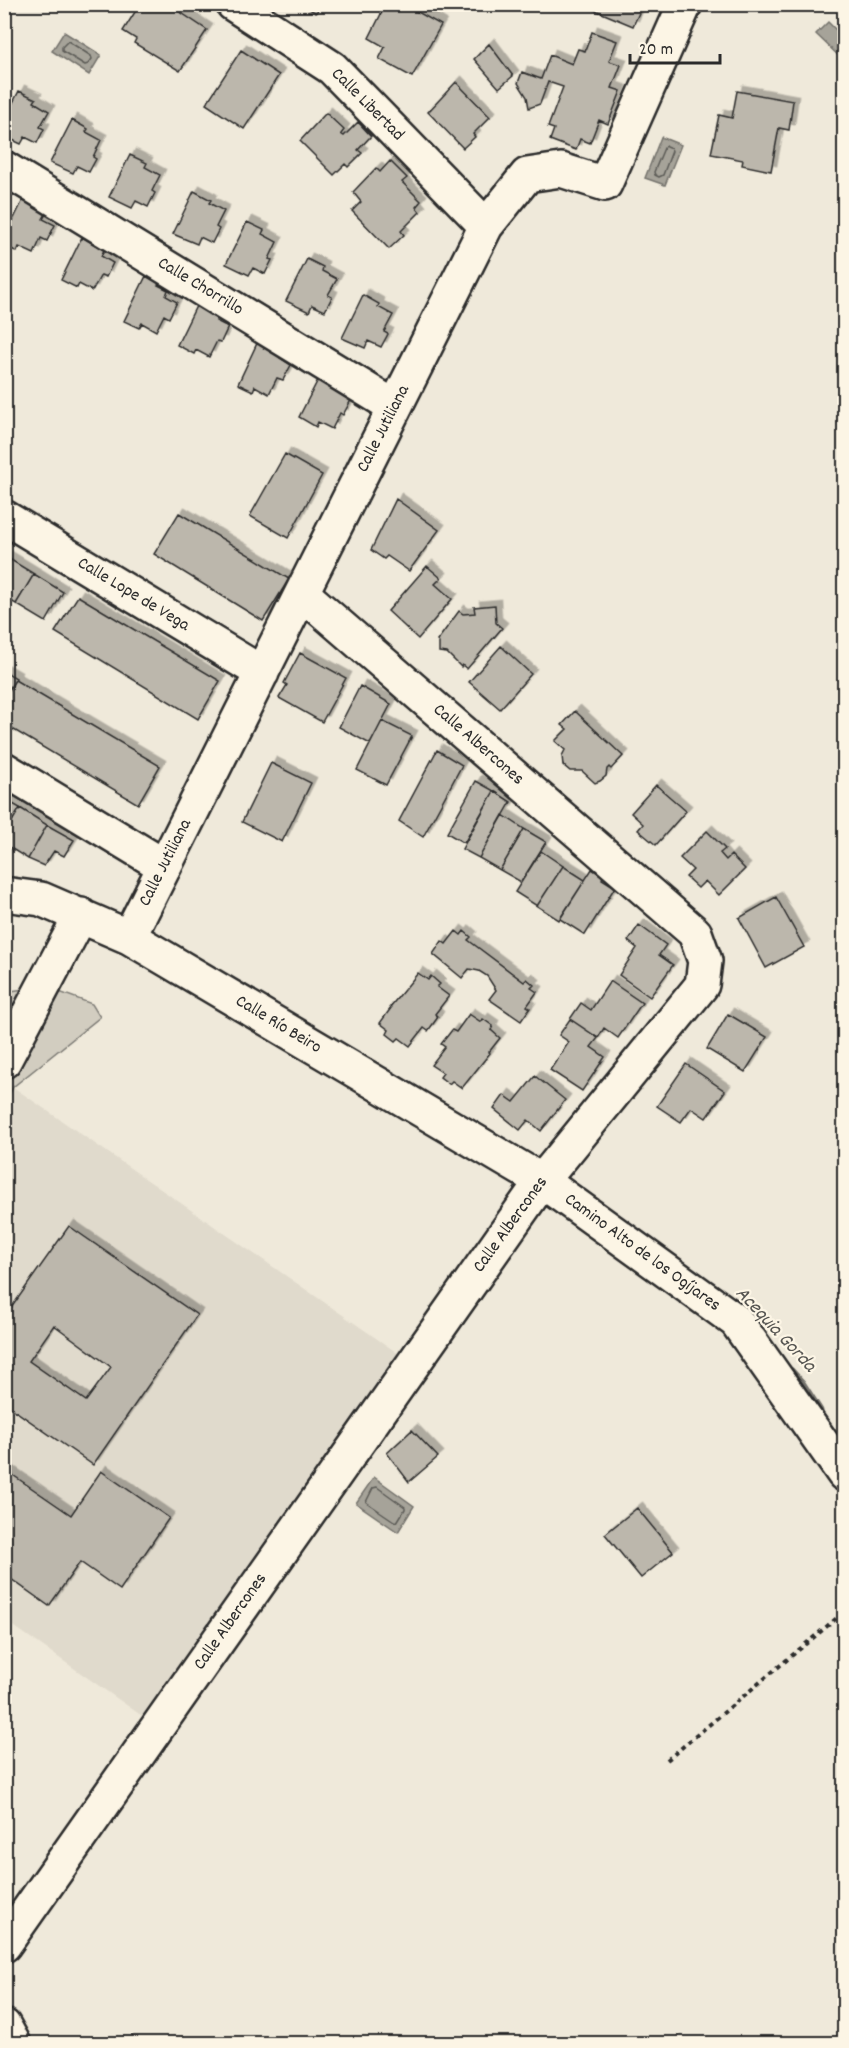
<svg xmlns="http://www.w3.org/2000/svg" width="849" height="2048" viewBox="0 0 849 2048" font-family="Dekko,sans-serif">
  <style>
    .built { fill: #e0dacc }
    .green { fill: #d2cdc0; stroke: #7e7c76; stroke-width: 1.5 }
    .water { fill: #a6a399; stroke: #75736d; stroke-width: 1.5 }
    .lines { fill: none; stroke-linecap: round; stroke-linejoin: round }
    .shore { stroke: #5c5b57; stroke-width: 1.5 }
    .stream { stroke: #75736d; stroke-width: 9 }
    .building { fill: #bcb7ac; stroke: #2b2b2b; stroke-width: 1.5; fill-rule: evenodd; filter: url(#shadow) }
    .minor-casing { stroke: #2b2b2b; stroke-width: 38 }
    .path { stroke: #2b2b2b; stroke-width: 4; stroke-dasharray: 4.5 4.5; stroke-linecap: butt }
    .minor { stroke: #fcf5e5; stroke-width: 33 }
    .labels { text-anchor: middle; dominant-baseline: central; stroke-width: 4.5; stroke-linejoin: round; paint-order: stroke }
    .street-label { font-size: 18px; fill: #2b2b2b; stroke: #fcf5e5 }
    .water-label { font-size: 20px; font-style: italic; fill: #565552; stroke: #fcf5e5 }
  </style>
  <defs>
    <filter id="shadow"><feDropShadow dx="5.5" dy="-5.5" stdDeviation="0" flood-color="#0004"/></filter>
  </defs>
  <rect width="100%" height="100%" fill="#efe9da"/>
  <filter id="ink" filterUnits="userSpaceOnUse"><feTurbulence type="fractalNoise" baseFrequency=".0167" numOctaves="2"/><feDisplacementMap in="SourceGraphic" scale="12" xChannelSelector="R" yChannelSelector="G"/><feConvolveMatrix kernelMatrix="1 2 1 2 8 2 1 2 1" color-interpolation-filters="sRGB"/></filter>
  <g filter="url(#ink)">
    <!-- built -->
    <path class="built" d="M 13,1087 L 399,1354 L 145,1718 L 5,1620 L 4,1104 Z"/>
    <!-- green -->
    <path class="green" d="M 43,986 L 92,1004 L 100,1017 L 13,1087 L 5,1104 L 5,992 Z"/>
    <!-- water -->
    <path class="water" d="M 828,22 L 844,38 L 844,61 L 816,34 Z
      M 64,32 L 101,55 L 89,75 L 52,51 Z
      M 661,137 L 681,145 L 665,185 L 645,178 Z
      M 374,1477 L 414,1506 L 398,1532 L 356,1503 Z"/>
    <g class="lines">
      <!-- shore -->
      <path class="shore" d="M 68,41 L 91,56 L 92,59 L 88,64 L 85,65 L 62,51 L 62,47 Z
        M 666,146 L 671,148 L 672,151 L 663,175 L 659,177 L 655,175 L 654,172 L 664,148 Z
        M 377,1487 L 405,1507 L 405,1509 L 397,1522 L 394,1521 L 366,1502 L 373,1488 Z"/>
      <!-- stream -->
      <path class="stream" d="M 790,1371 L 801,1383 L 819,1411"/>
    </g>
    <!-- building -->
    <path class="building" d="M 140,4 L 168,4 L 207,30 L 180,71 L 134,43 L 136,39 L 123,31 Z
      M 301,4 L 321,4 L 316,13 Z
      M 386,4 L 409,4 L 409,7 L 441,25 L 412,77 L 379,59 L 385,47 L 369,38 Z
      M 592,4 L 643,4 L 633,26 L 590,8 Z
      M 592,32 L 617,41 L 609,61 L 621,65 L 612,88 L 621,91 L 608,124 L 599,120 L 590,143 L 580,139 L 576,150 L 550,140 L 554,129 L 548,127 L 563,87 L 548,82 L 540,104 L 529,108 L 527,97 L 518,83 L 522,72 L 541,79 L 550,55 L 572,64 L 578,49 L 585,51 Z
      M 489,44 L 513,76 L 499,88 L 474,59 Z
      M 241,50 L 279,75 L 244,129 L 206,104 Z
      M 456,82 L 490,117 L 473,134 L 475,137 L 463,148 L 428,112 Z
      M 19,91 L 36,99 L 34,102 L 49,111 L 40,127 L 44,129 L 37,143 L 25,137 L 21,144 L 4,136 L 4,120 Z
      M 737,91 L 793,101 L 789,130 L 779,128 L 771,171 L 742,165 L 743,160 L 711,154 L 719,115 L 732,118 Z
      M 326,113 L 344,130 L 341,134 L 344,136 L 358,122 L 371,136 L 358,150 L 362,153 L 348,167 L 345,164 L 334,175 L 300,141 Z
      M 72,120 L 88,129 L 86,132 L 101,140 L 93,157 L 96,159 L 89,172 L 77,166 L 73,173 L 50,163 Z
      M 130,155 L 147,163 L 145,167 L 160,175 L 152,191 L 155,193 L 148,207 L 136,201 L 132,208 L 109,197 Z
      M 390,161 L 407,178 L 402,182 L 421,201 L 416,207 L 420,212 L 401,231 L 404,235 L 389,249 L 352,211 L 361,202 L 353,192 L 376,168 L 380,172 Z
      M 194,191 L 211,200 L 209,203 L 224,211 L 216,227 L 219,229 L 212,243 L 200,237 L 197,244 L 173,234 Z
      M 23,200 L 46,214 L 43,219 L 55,225 L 47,241 L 41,238 L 34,254 L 19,247 L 17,252 L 4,245 L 4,239 Z
      M 247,222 L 264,230 L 262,234 L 277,242 L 269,259 L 272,260 L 265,274 L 253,268 L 249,275 L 226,264 Z
      M 82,237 L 104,250 L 101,256 L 113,263 L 106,277 L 101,275 L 92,291 L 79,284 L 77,288 L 61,280 Z
      M 307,259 L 323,267 L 322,271 L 337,279 L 328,295 L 332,297 L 325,311 L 312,305 L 309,312 L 286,301 Z
      M 146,276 L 160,283 L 158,285 L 168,290 L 166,296 L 177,302 L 169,318 L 164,315 L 156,331 L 142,323 L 139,328 L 124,321 Z
      M 363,295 L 379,304 L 378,307 L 393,315 L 384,332 L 388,334 L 381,347 L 368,341 L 365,348 L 342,338 Z
      M 198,302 L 220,313 L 216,321 L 228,327 L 221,342 L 217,341 L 209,357 L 196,350 L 194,354 L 177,345 Z
      M 259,339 L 282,353 L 280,358 L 291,365 L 283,380 L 277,378 L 269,394 L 255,386 L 253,391 L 238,384 Z
      M 321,374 L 343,386 L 339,393 L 351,400 L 343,415 L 340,413 L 332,429 L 318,422 L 316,427 L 299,417 Z
      M 285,454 L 322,475 L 288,538 L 250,516 Z
      M 396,499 L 439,530 L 409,571 L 387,556 L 384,559 L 371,550 Z
      M 179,513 L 289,579 L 263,621 L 154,554 Z
      M 6,557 L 34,574 L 16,604 L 4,597 Z
      M 427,566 L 441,578 L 435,584 L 452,599 L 418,639 L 388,611 Z
      M 34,574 L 63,592 L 46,622 L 16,604 Z
      M 78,596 L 220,681 L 198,719 L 55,632 Z
      M 495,605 L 496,623 L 502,628 L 467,669 L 462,665 L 461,667 L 447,653 L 439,652 L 439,643 L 437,641 L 459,611 L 463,614 L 475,613 L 474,607 Z
      M 501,646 L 531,674 L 500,709 L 469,682 Z
      M 300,653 L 346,678 L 322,722 L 279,698 L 287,685 L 284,683 Z
      M 4,671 L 16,678 L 4,698 Z
      M 15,680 L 160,766 L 138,804 L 4,724 L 4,698 Z
      M 360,686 L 391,704 L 370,744 L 339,727 Z
      M 575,711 L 623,756 L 611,769 L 609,767 L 607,769 L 606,776 L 600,781 L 595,783 L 582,771 L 570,771 L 563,765 L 562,756 L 565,750 L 555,741 L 567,729 L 562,725 Z
      M 382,721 L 412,736 L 386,785 L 357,770 Z
      M 437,750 L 462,765 L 423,837 L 399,821 Z
      M 271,763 L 311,783 L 282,842 L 242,822 Z
      M 476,781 L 494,791 L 464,843 L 447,833 Z
      M 656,785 L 686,811 L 656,845 L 638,830 L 643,824 L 631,813 Z
      M 494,791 L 511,802 L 479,858 L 462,849 Z
      M 4,799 L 20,808 L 4,835 Z
      M 20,808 L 47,825 L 28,859 L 4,844 L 4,835 Z
      M 503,815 L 524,829 L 500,870 L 479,858 Z
      M 47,825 L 74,840 L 64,856 L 54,851 L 44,866 L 28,859 Z
      M 524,829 L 546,842 L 521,882 L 500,870 Z
      M 707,831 L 725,849 L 720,853 L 726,860 L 731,855 L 745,869 L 719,895 L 705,881 L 698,888 L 686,877 L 693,870 L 680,858 Z
      M 541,851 L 563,866 L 537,906 L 515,892 Z
      M 563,866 L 585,880 L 559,920 L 537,906 Z
      M 592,869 L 603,876 L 602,879 L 615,887 L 585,935 L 560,919 Z
      M 776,897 L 804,947 L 766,968 L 739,918 Z
      M 639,925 L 666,945 L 659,955 L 673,965 L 650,997 L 619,975 L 637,948 L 628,941 Z
      M 456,931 L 461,935 L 464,931 L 471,937 L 468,940 L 524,982 L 527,979 L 534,985 L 531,988 L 537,992 L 527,1006 L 530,1008 L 521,1021 L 489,999 L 496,990 L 487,976 L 479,971 L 469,969 L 462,978 L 433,954 L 442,941 L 446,944 Z
      M 418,973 L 428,980 L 431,976 L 440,984 L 437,987 L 449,996 L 435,1014 L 438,1017 L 428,1031 L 424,1028 L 410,1046 L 399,1038 L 396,1041 L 387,1034 L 389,1030 L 380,1023 L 391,1008 L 390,1007 Z
      M 610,981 L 642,1003 L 618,1038 L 604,1028 L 598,1038 L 570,1019 L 581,1003 L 591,1010 Z
      M 469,1014 L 481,1022 L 483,1019 L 493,1026 L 491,1030 L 500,1038 L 489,1052 L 490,1053 L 462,1088 L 452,1081 L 449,1084 L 440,1077 L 443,1073 L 431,1065 L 445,1047 L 441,1044 L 452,1030 L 456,1032 Z
      M 728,1014 L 767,1037 L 745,1072 L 707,1049 Z
      M 570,1019 L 598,1038 L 591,1047 L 605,1057 L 582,1091 L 550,1070 L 569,1042 L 559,1035 Z
      M 686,1064 L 725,1091 L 706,1118 L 691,1108 L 681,1122 L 657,1106 Z
      M 535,1076 L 565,1100 L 541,1131 L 528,1120 L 520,1130 L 494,1109 L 504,1095 L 514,1102 Z
      M 69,1226 L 197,1315 L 93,1465 L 4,1403 L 4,1318 ZM 54,1325 L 111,1367 L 86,1401 L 29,1361 Z
      M 412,1430 L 438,1457 L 409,1482 L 387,1453 Z
      M 4,1469 L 71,1515 L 101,1471 L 169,1518 L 120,1590 L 80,1562 L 49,1606 L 4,1574 Z
      M 637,1508 L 673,1552 L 641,1578 L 605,1534 Z"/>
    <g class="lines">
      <defs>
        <path id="minor" d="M 233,4 L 332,68 L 486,226
          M 4,168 L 395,407
          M 4,517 L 262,673
          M 4,769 L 164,866
          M 4,894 L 41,899 L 129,937 L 542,1181 L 736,1321 L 844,1474
          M 129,937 L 486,226 L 527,175 L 561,170 L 605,184 L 685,4
          M 4,1061 L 81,915
          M 4,1945 L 542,1181 L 702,985 L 705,961 L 695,933 L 302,593
          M 4,2026 L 14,2044"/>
      </defs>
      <!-- minor casing -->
      <use href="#minor" class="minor-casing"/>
      <!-- path -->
      <path class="path" d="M 667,1760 L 844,1612"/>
      <!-- minor -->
      <use href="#minor" class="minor"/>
    </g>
  </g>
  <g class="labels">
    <!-- street labels -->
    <g class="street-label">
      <text transform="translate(367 105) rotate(45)">Calle Libertad</text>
      <text transform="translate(200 287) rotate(31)">Calle Chorrillo</text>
      <text transform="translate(384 429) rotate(-63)">Calle Jutiliana</text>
      <text transform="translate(133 595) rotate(31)">Calle Lope de Vega</text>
      <text transform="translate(478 745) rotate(41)">Calle Albercones</text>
      <text transform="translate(166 863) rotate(-63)">Calle Jutiliana</text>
      <text transform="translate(278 1025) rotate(31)">Calle Río Beiro</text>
      <text transform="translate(511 1225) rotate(-54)">Calle Albercones</text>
      <text transform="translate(642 1253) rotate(36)">Camino Alto de los Ogíjares</text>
      <text transform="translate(231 1622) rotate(-55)">Calle Albercones</text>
    </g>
    <!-- water labels -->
    <g class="water-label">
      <text transform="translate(775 1330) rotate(47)">Acequia Gorda</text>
    </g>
  </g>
  <!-- margin -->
  <rect width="849" height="2048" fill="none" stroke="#fcf5e5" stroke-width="24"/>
  <rect x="12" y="12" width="825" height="2024" fill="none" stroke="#2b2b2b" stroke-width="2" filter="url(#ink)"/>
  <!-- scale -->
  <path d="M630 54v9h90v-9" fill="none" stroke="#2b2b2b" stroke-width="3"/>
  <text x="639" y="54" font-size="18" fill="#2b2b2b" stroke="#fcf5e5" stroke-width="4.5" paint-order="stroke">20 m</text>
</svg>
